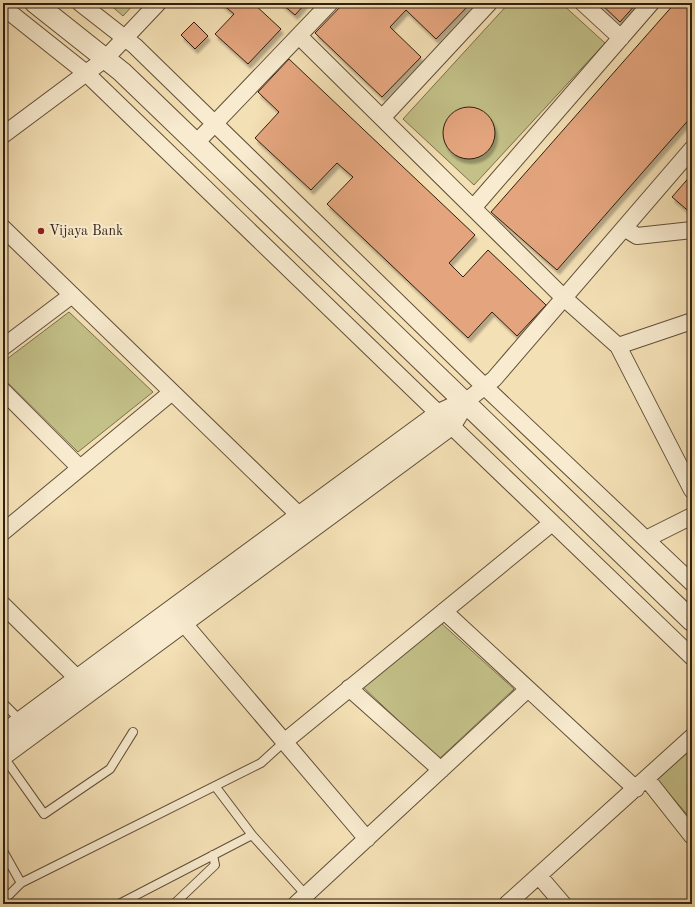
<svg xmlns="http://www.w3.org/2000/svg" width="695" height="907" viewBox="0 0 695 907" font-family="'Old Standard TT',serif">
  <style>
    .green { fill: #c3c088; stroke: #7a704c }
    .building { fill: #e4a57e; stroke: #301f0f; filter: url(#shadow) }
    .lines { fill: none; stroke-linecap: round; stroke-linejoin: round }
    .service-casing { stroke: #614f38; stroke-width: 10 }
    .minor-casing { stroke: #614f38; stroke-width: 18 }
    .tertiary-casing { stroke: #614f38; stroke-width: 22 }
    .service { stroke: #f8ebcf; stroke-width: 8 }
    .minor { stroke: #f8ebcf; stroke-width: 16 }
    .tertiary { stroke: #f8ebcf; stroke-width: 20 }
    .poi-dot { fill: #8f2418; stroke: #f8ebcf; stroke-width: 1.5 }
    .labels { text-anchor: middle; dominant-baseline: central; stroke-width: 4; stroke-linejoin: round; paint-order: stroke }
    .poi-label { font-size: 14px; fill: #301f0f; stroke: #f8ebcf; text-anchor: start }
  </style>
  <defs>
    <filter id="shadow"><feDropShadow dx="2.5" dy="4.5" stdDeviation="1" flood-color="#0004"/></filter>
  </defs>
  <rect width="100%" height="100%" fill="#f4e0b5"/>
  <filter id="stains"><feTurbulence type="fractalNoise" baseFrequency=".005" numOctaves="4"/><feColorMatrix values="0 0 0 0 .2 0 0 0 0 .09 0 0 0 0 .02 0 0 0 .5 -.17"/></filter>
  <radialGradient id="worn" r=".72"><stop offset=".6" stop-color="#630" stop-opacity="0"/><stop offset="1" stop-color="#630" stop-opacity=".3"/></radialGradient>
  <!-- green -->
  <path class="green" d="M 108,3 L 135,3 L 123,16 Z
    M 509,3 L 561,3 L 605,43 L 474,185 L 403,119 Z
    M 69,312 L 153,392 L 78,452 L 3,378 L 3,362 Z
    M 441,623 L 514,689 L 439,759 L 362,686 Z
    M 692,748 L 692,820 L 657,780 Z"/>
  <!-- building -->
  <path class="building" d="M 221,3 L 253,3 L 281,29 L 248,64 L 215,34 L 234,14 Z
    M 281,3 L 306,3 L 295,15 Z
    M 344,3 L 471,3 L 436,39 L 406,10 L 390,27 L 421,57 L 382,97 L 315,33 Z
    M 600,3 L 637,3 L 620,22 Z
    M 675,3 L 692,3 L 692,116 L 557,270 L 491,212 Z
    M 194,22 L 208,36 L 195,49 L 181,35 Z
    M 289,59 L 475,235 L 449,263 L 463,277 L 488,250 L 546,305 L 517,336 L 492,312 L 468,338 L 327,204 L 353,177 L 337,163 L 311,190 L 255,138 L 279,112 L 258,92 Z
    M443 133a26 26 0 1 1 52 0a26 26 0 1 1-52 0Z
    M 692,174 L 692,214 L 672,197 Z"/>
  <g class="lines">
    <defs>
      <path id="service" d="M 3,703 L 21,721
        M 3,756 L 44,814 L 110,769 L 133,732
        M 215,786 L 252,835 L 306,895
        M 3,851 L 21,883
        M 3,901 L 21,883 L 261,763 L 284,742
        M 119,904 L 252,835
        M 174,904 L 215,865 L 213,855"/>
      <path id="minor" d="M 80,3 L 135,46 L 485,387 L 692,583
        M 583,3 L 621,38
        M 3,7 L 86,73 L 439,414 L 692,657
        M 299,36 L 564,298 L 618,346 L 692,490
        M 382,118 L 489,3
        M 3,135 L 105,59 L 158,3
        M 196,143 L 330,3
        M 473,208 L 651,3
        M 3,228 L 300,516
        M 624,228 L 637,236 L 692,230
        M 618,346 L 692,321
        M 3,347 L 72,295
        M 3,391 L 80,468
        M 465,402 L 494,379 L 692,149
        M 3,532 L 172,392
        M 646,539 L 692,516
        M 3,605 L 78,679
        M 444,611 L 636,789
        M 175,613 L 367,839
        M 349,688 L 441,770
        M 284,742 L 552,523
        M 647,779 L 692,836
        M 539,876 L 563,904
        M 296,904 L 528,689
        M 507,904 L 692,737"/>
      <path id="tertiary" d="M 35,3 L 122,72 L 692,621
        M 3,735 L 108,657 L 439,414 L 465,402
        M 3,755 L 451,425 L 465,402"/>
    </defs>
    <!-- service casing -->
    <use href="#service" class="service-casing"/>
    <!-- minor casing -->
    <use href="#minor" class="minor-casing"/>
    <!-- tertiary casing -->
    <use href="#tertiary" class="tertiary-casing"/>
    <!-- service -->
    <use href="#service" class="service"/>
    <!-- minor -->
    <use href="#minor" class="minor"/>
    <!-- tertiary -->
    <use href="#tertiary" class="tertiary"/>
  </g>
  <!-- markers -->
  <circle class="poi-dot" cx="41" cy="231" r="4"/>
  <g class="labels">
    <!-- poi labels -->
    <g class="poi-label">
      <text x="49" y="231">Vijaya Bank</text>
    </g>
  </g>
  <!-- margin -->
  <rect width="695" height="907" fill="none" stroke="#f4e0b5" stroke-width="16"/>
  <rect x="4" y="4" width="687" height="899" fill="none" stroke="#301f0f" stroke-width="2"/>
  <rect x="8" y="8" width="679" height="891" fill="none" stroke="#301f0f"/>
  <rect width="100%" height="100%" filter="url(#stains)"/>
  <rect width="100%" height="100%" fill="url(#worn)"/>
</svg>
